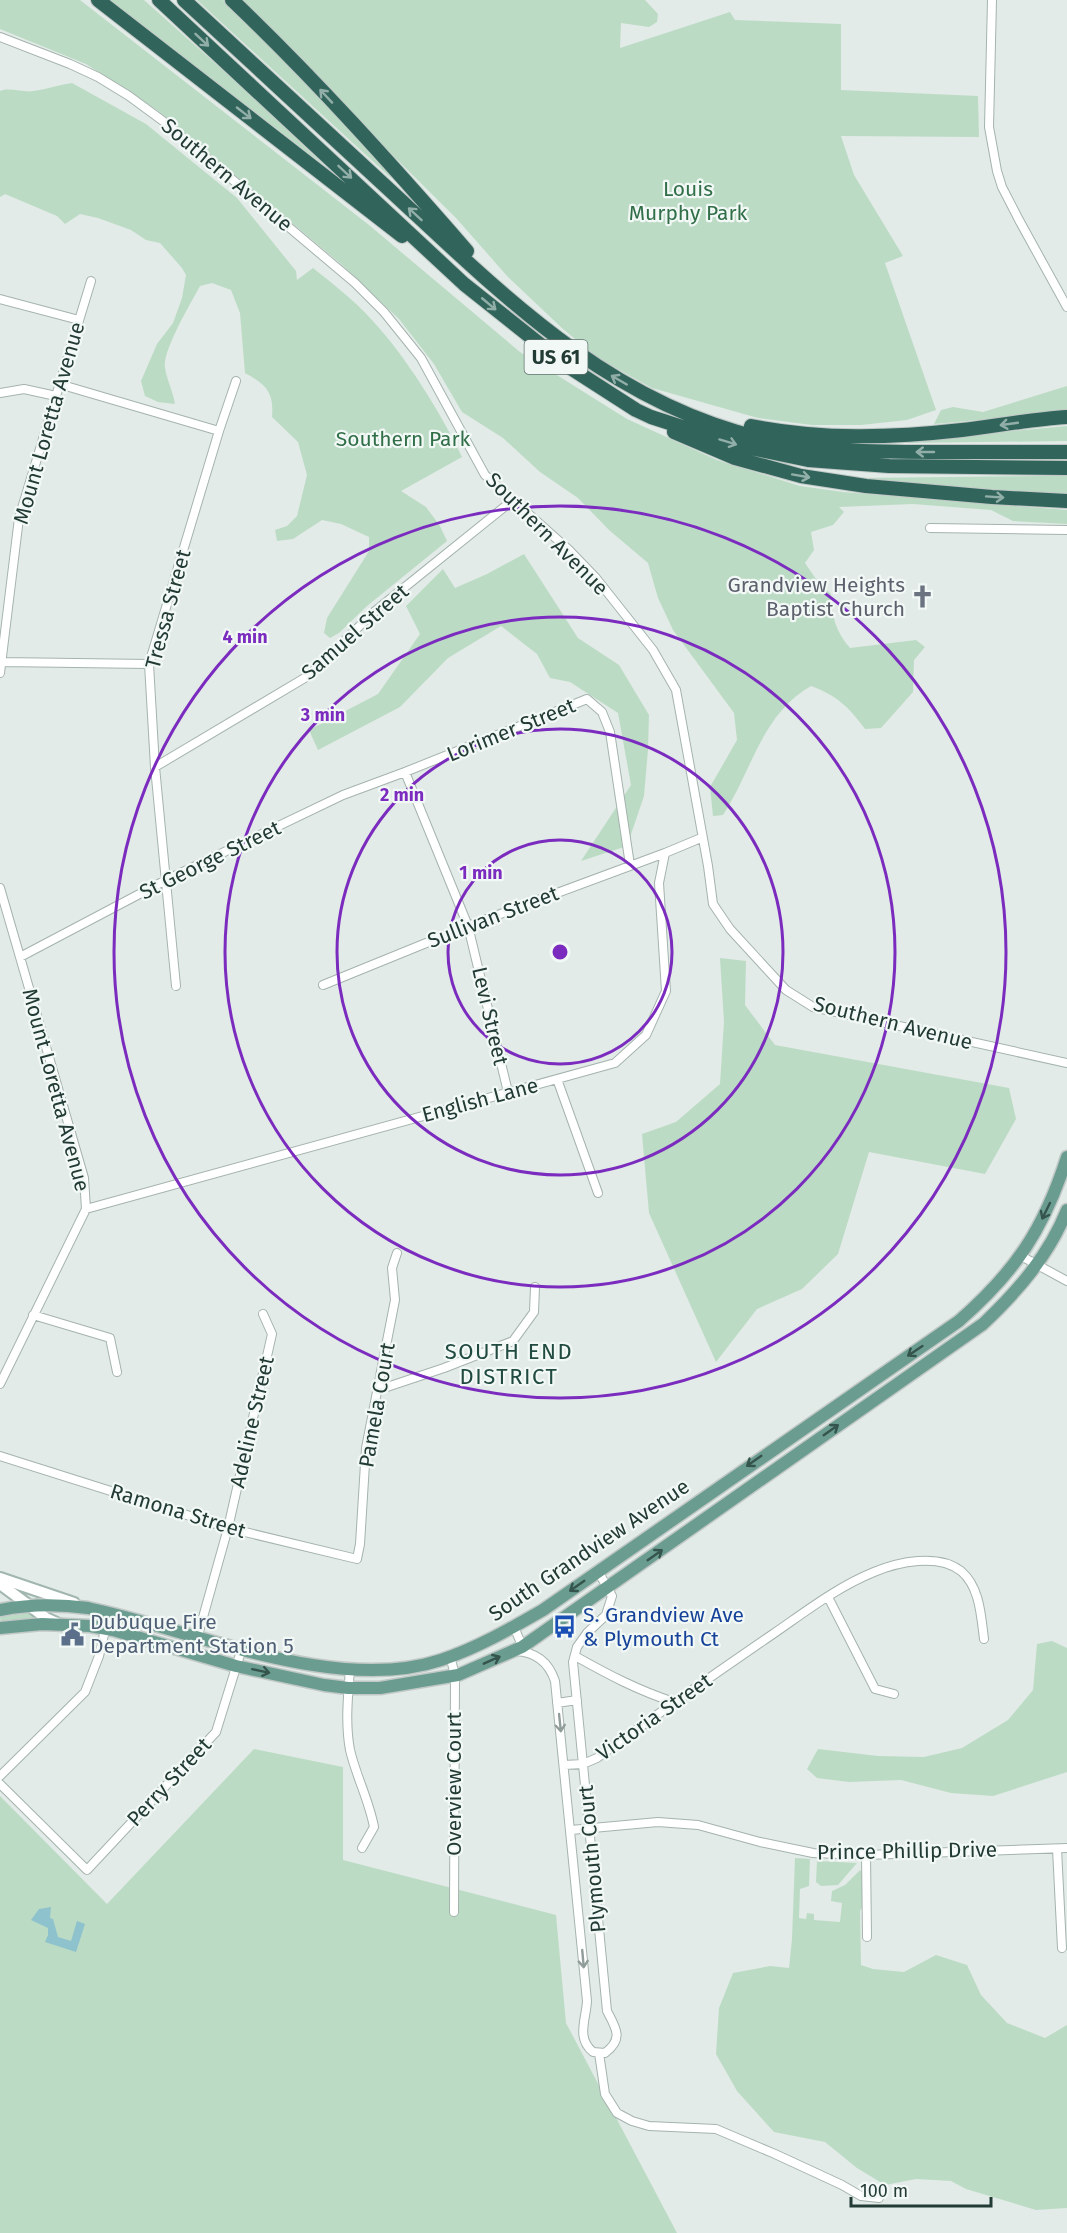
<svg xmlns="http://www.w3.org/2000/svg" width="1067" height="2233" viewBox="0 0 1067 2233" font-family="'Fira Sans',sans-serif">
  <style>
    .green { fill: #bcdbc5 }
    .water { fill: #8ec2cc }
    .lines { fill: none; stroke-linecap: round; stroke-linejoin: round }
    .street-casing { stroke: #a5b3ae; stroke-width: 10 }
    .secondary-casing { stroke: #a1b6af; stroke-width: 14 }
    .primary-casing { stroke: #c1c8c6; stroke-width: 15 }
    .highway-casing { stroke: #c1c8c6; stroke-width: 16 }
    .street { stroke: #fff; stroke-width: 8 }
    .secondary { stroke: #fff; stroke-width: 10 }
    .primary { stroke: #6a9d90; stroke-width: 12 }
    .highway { stroke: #31655b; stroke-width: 14 }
    .oneway { stroke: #92aea8 }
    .oneway2 { stroke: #35544c }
    .oneway3 { stroke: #919d9a }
    .ring { fill: none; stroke: #7b2cbf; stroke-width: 3 }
    .labels { text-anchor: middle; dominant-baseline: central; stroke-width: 4.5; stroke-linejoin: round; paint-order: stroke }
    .shield { fill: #f2f8f5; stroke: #61746f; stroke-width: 1.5 }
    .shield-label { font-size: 20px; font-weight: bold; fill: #233b35 }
    .street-label { font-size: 21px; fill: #233b35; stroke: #f2f8f5 }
    .park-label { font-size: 21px; fill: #316f49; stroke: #f2f8f5 }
    .worship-label { font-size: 21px; fill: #5b616d; stroke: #f2f8f5; text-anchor: end }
    .transit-label { font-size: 21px; fill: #164399; stroke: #f2f8f5; text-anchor: start }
    .service-label { font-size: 21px; fill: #4e5e75; stroke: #f2f8f5; text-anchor: start }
    .neighbourhood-label { font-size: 22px; letter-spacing: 1.5px; fill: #214b41; stroke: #f2f8f5 }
    .centre { fill: #7b2cbf; stroke: #f2f8f5; stroke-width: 3 }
    .ring-label { font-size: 18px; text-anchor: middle; font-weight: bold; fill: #7b2cbf; stroke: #f2f8f5; stroke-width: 4.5; stroke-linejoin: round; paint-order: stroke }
  </style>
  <rect width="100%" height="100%" fill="#e2ebe7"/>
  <!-- green -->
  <path class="green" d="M 0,0 L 80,0 L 369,225 L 520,352 L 627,419 L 717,460 L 800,486 L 843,492 L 1067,510 L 1067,524 L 1013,521 L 991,510 L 913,504 L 839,507 L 844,512 L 833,525 L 811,532 L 814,550 L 805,563 L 818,582 L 831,594 C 831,615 836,632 850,648 L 916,640 L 925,647 L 914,660 L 913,692 L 881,728 L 865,729 C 849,707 836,695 811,686 C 761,715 753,769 723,815 L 713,816 L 710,787 L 737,740 L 734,713 L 673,630 L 658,598 L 648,563 L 609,530 L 578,498 L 540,472 L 503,438 L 462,412 L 434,364 L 399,319 L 341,264 L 157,110 L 86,64 L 0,29 Z
    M 110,0 L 144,0 L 243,88 L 326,167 Z
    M 197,0 L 223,0 L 227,3 L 261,35 L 392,176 L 391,178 Z
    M 242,0 L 645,0 L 658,14 L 657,22 L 649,27 L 621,23 L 620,48 L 730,12 L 735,20 L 841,24 L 841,90 L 978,96 L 979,137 L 841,136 L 854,175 L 903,256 L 885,263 L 936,410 L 907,420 L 861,425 L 812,425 L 758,418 L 652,388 L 598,358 L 563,329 L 508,277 L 456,218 L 335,98 Z
    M 72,83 L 146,124 L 237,198 L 296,271 L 297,280 L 313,268 C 333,284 354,300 371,319 C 405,355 441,413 462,457 L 401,491 L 426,507 L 440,526 L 447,541 L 367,606 L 339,633 L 330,638 L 324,633 L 327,618 L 369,551 L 369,537 L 341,524 L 322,520 L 293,539 L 277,541 L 275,530 L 287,526 L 297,516 L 307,475 L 298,442 L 272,417 C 274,393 267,385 245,373 L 240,313 L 231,290 L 212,283 L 200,286 C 191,303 162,351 165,368 C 167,380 173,392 175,404 L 158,402 L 145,396 L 141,381 L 157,344 L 173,323 L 182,298 L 186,275 L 182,268 L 160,243 L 146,240 L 131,230 L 98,218 L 80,214 L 65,224 L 57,216 L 5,194 L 0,197 L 0,91 C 11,87 23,93 34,91 C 47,89 59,85 72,83 Z
    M 1067,386 L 1067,412 L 934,424 L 941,410 L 953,407 L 983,412 Z
    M 1067,426 L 1067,441 L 906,443 L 906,441 Z
    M 1067,474 L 1067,496 L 857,478 L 1038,476 Z
    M 524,554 L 578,638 L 619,665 L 649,715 L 648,750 L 644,796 L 627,846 L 581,861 L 631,785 L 618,713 L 570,682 L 550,678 L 537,654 L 501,626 L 448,658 L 400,707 L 318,750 L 309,730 L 378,694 L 420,634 L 406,606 L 443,569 L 455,588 L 487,574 Z
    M 720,958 L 746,961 L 745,1005 L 775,1045 L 1009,1088 L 1016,1119 L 985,1174 L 869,1152 L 838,1254 L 802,1289 L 757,1309 L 716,1362 L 649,1213 L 642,1134 L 676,1122 L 720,1084 L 724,1022 Z
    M 30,1613 L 39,1618 L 1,1623 L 0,1617 Z
    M 1052,1641 L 1067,1648 L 1067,1772 L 993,1796 L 951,1793 L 901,1780 L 849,1782 L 817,1778 L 807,1769 L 818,1749 L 878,1756 L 924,1757 L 962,1748 L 1008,1720 L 1033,1690 L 1037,1644 Z
    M 254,1749 L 343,1767 L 343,1860 L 556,1915 L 566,2023 L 677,2233 L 0,2233 L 0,1796 L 107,1904 Z
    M 795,1858 L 810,1859 L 809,1886 L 800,1889 L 799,1918 L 806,1919 L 807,1913 L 814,1914 L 814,1920 L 840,1922 L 842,1903 L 831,1901 L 832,1891 L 845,1885 L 860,1870 L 864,1875 L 864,1903 L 860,1911 L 861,1965 L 873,1969 L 904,1972 L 936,1955 L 967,1965 L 981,1995 L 1007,2023 L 1045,2038 L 1067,2025 L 1067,2208 L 1036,2210 L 966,2189 L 951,2181 L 916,2179 L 885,2185 L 857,2168 L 825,2142 L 774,2132 L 737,2091 L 716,2054 L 719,2008 L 733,1973 L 770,1966 L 789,1968 L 792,1939 Z
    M 817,1861 L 857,1863 L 838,1885 L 821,1886 L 816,1882 Z"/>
  <!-- water -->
  <path class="water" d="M 51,1907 L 50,1918 L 53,1919 L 58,1937 L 71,1941 L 77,1921 L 85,1924 L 76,1952 L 45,1942 L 48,1935 L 48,1928 L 31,1920 L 39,1909 Z"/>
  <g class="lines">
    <defs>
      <path id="street" d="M 992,0 L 989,127 L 997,171 L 1002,187 L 1019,220 L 1067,307
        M 0,37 L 70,64 L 98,77 L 129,96 L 163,121 L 355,283 L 384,312 L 421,358 L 485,475 L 569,550 L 596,578 L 653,650 L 676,690 L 708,866 L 713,904 L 730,929 L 786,990 L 813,1007 L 1067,1063
        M 0,299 L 79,320
        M 59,384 L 219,431
        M 0,393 L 24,389 L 56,396
        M 930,528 L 1067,530
        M 2,662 L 149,664
        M 0,673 L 19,518 L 91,281
        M 155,767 L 308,676 L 374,612 L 513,500
        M 405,772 L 468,926 L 508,1092
        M 0,888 L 84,1178 L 86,1209 L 0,1384
        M 20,957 L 166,880 L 343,795 L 405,772 L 587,699 L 602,712 L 610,732 L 630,865
        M 323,985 L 468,926 L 665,853
        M 176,986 L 155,767 L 149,664 L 219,431 L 236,381
        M 557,1079 L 598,1193
        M 86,1209 L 615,1063 L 646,1035 L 666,991 L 659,883 L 665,853 L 701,838
        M 1021,1256 L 1067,1281
        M 33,1315 L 110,1338 L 117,1372
        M 378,1390 L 444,1368 L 513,1341 L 534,1312 L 535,1287
        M 0,1456 L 228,1528 L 357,1559 L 360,1544 L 366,1448 L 395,1300 L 392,1268 L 397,1253
        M 828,1597 L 875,1689 L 894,1694
        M 514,1627 L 524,1650
        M 516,1651 C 536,1652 549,1663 555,1681 L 587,2001 C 586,2020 576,2038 593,2052 L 605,2053 C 624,2039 616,2028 607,2011 L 573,1662 L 577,1647 L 587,1633 L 606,1615 L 612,1596 L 598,1571
        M 193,1653 L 228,1528 L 272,1334 L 263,1314
        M 450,1656 L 455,1675 L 454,1912
        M 575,1656 C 607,1674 639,1691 674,1702
        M 350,1669 C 348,1696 345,1723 350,1750 C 356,1776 369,1800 374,1827 L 362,1848
        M 557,1703 L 577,1700
        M 564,1765 L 583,1764 L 597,1758 C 655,1716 713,1675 773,1634 C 805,1612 837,1587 874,1572 C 898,1562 938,1553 961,1571 C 980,1587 981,1616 984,1639
        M 0,1776 L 85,1692 L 99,1656 L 109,1613
        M 0,1784 L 87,1870 L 216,1732 L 242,1648
        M 571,1830 L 658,1822 L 698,1825 L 760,1842 L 813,1853 L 866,1855 L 1067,1848
        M 1057,1849 L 1062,1948
        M 866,1855 L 867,1937
        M 599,2053 L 605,2094 L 617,2113 L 632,2121 L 649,2126 L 716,2129 L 775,2154 L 842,2185 L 861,2196 L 879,2198"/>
      <path id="secondary" d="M 0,1578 L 74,1603
        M 0,1584 L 46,1618 L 59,1624"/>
      <path id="primary" d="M 0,1610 C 30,1604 59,1604 88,1608 C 193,1630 336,1695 441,1660 C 477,1648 510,1629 543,1610 L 959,1321 C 1016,1271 1044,1229 1067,1157
        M 0,1628 L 42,1624 L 90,1626 L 113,1630 L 236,1666 L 324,1685 L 348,1688 L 380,1688 L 458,1675 L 522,1647 L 983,1324 C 1018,1291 1049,1255 1067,1210"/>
      <path id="highway" d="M 98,0 L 402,236
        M 159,0 L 464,284 L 566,365 L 636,410 L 651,417 L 741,446 L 808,460 L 889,466 L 1067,468
        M 184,0 C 254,65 325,130 395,195 C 505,297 609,402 760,438 C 817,451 873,452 931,452 C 976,452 1022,452 1067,452
        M 232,0 C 315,79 392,165 467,251
        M 751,426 C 821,440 891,438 962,430 C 997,426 1032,419 1067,417
        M 674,432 L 735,458 L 801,476 L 866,486 L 992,497 L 1067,501"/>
    </defs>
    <!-- street casing -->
    <use href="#street" class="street-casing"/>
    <!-- secondary casing -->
    <use href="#secondary" class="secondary-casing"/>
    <!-- primary casing -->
    <use href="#primary" class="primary-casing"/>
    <!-- highway casing -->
    <use href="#highway" class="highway-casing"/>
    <!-- street -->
    <use href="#street" class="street"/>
    <!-- secondary -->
    <use href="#secondary" class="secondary"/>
    <!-- primary -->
    <use href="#primary" class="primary"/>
    <!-- highway -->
    <use href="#highway" class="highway"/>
  </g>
  <!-- one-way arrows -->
  <defs><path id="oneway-shaft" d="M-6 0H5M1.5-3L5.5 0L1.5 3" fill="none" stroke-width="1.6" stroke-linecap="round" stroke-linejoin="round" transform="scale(1.5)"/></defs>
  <g class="oneway">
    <use href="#oneway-shaft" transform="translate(202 40) rotate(43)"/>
    <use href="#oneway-shaft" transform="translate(326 96) rotate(-133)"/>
    <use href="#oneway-shaft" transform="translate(244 113) rotate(38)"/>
    <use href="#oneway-shaft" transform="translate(345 172) rotate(43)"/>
    <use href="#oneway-shaft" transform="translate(415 214) rotate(-137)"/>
    <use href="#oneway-shaft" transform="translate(489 304) rotate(40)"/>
    <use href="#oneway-shaft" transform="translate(619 380) rotate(-150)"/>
    <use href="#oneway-shaft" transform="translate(1009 424) rotate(172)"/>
    <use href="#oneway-shaft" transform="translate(728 442) rotate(17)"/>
    <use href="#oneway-shaft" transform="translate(925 452) rotate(-180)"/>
    <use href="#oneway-shaft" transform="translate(801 476) rotate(10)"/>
    <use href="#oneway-shaft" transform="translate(995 497) rotate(4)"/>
  </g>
  <g class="oneway2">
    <use href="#oneway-shaft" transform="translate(1046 1211) rotate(116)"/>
    <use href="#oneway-shaft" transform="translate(915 1351) rotate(146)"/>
    <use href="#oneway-shaft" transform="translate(831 1430) rotate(-35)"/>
    <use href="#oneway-shaft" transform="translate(754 1461) rotate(145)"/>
    <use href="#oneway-shaft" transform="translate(655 1555) rotate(-35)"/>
    <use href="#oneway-shaft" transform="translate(577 1586) rotate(145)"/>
    <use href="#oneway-shaft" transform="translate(492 1660) rotate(-24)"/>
    <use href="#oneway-shaft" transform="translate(261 1671) rotate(12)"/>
  </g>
  <g class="oneway3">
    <use href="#oneway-shaft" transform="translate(560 1723) rotate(84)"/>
    <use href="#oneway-shaft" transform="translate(583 1959) rotate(85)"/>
  </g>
  <!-- distance rings -->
  <g class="ring">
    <circle cx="560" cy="952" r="112"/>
    <circle cx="560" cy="952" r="223"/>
    <circle cx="560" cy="952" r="335"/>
    <circle cx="560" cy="952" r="446"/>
  </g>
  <!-- icons -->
  <defs>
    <symbol id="church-bare" viewBox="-9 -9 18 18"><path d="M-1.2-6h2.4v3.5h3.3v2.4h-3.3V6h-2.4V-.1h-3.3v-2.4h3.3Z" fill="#6b7280" stroke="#f2f8f5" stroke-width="2.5" paint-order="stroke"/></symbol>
    <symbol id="bus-bare" viewBox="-9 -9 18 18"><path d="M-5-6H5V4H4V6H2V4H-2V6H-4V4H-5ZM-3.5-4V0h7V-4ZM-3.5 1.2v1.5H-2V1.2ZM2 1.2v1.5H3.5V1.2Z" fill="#1a4fb4" stroke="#f2f8f5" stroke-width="2.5" paint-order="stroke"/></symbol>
    <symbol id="civic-bare" viewBox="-9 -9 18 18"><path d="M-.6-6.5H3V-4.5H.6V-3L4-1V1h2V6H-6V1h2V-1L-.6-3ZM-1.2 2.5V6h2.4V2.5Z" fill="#5c6f8a" stroke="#f2f8f5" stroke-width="2.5" paint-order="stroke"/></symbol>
  </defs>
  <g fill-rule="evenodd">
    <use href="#church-bare" x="906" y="580" width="33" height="33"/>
    <use href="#bus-bare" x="548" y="1610" width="33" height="33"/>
    <use href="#civic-bare" x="56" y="1618" width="33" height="33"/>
  </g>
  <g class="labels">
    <!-- shield labels -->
    <rect class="shield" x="524.5" y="340" width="63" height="34" rx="4.5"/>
    <g class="shield-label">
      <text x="556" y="357">US 61</text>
    </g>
    <!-- street labels -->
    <g class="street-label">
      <text transform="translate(227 175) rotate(40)">Southern Avenue</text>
      <text transform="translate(49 423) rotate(-74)">Mount Loretta Avenue</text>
      <text transform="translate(547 534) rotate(45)">Southern Avenue</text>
      <text transform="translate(168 609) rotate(-75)">Tressa Street</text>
      <text transform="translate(355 632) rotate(-41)">Samuel Street</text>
      <text transform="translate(511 730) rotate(-22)">Lorimer Street</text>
      <text transform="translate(210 860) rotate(-26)">St George Street</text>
      <text transform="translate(493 917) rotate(-21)">Sullivan Street</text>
      <text transform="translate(490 1016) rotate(77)">Levi Street</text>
      <text transform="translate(893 1023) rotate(14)">Southern Avenue</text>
      <text transform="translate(56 1090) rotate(75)">Mount Loretta Avenue</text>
      <text transform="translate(480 1100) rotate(-15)">English Lane</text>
      <text transform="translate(377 1405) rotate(-80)">Pamela Court</text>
      <text transform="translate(252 1422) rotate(-77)">Adeline Street</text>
      <text transform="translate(178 1511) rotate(17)">Ramona Street</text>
      <text transform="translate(589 1550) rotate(-34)">South Grandview Avenue</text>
      <text transform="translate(654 1717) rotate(-35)">Victoria Street</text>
      <text transform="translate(169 1782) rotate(-47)">Perry Street</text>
      <text transform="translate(454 1784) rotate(-90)">Overview Court</text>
      <text transform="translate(907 1851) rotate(-1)">Prince Phillip Drive</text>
      <text transform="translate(592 1859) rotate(-95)">Plymouth Court</text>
    </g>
    <!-- park labels -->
    <g class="park-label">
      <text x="688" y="189">Louis<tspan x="688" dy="24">Murphy Park</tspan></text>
      <text x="403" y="439">Southern Park</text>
    </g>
    <!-- worship labels -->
    <g class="worship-label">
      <text x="905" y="585">Grandview Heights<tspan x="905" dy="24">Baptist Church</tspan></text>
    </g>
    <!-- transit labels -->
    <g class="transit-label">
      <text x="583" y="1615">S. Grandview Ave<tspan x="583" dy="24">&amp; Plymouth Ct</tspan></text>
    </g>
    <!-- service labels -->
    <g class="service-label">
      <text x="90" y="1622">Dubuque Fire<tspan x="90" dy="24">Department Station 5</tspan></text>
    </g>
    <!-- neighbourhood labels -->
    <g class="neighbourhood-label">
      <text x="509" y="1351">SOUTH END<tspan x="509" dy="25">DISTRICT</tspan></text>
    </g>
  </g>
  <circle cx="560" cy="952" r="9" class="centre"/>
  <g class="ring-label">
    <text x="245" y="643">4 min</text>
    <text x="323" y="721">3 min</text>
    <text x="402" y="801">2 min</text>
    <text x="481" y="879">1 min</text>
  </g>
  <!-- scale -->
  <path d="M851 2197v9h140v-9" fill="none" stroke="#233b35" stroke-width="3"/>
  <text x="860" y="2197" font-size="18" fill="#233b35" stroke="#f2f8f5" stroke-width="4.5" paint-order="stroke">100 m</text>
</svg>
